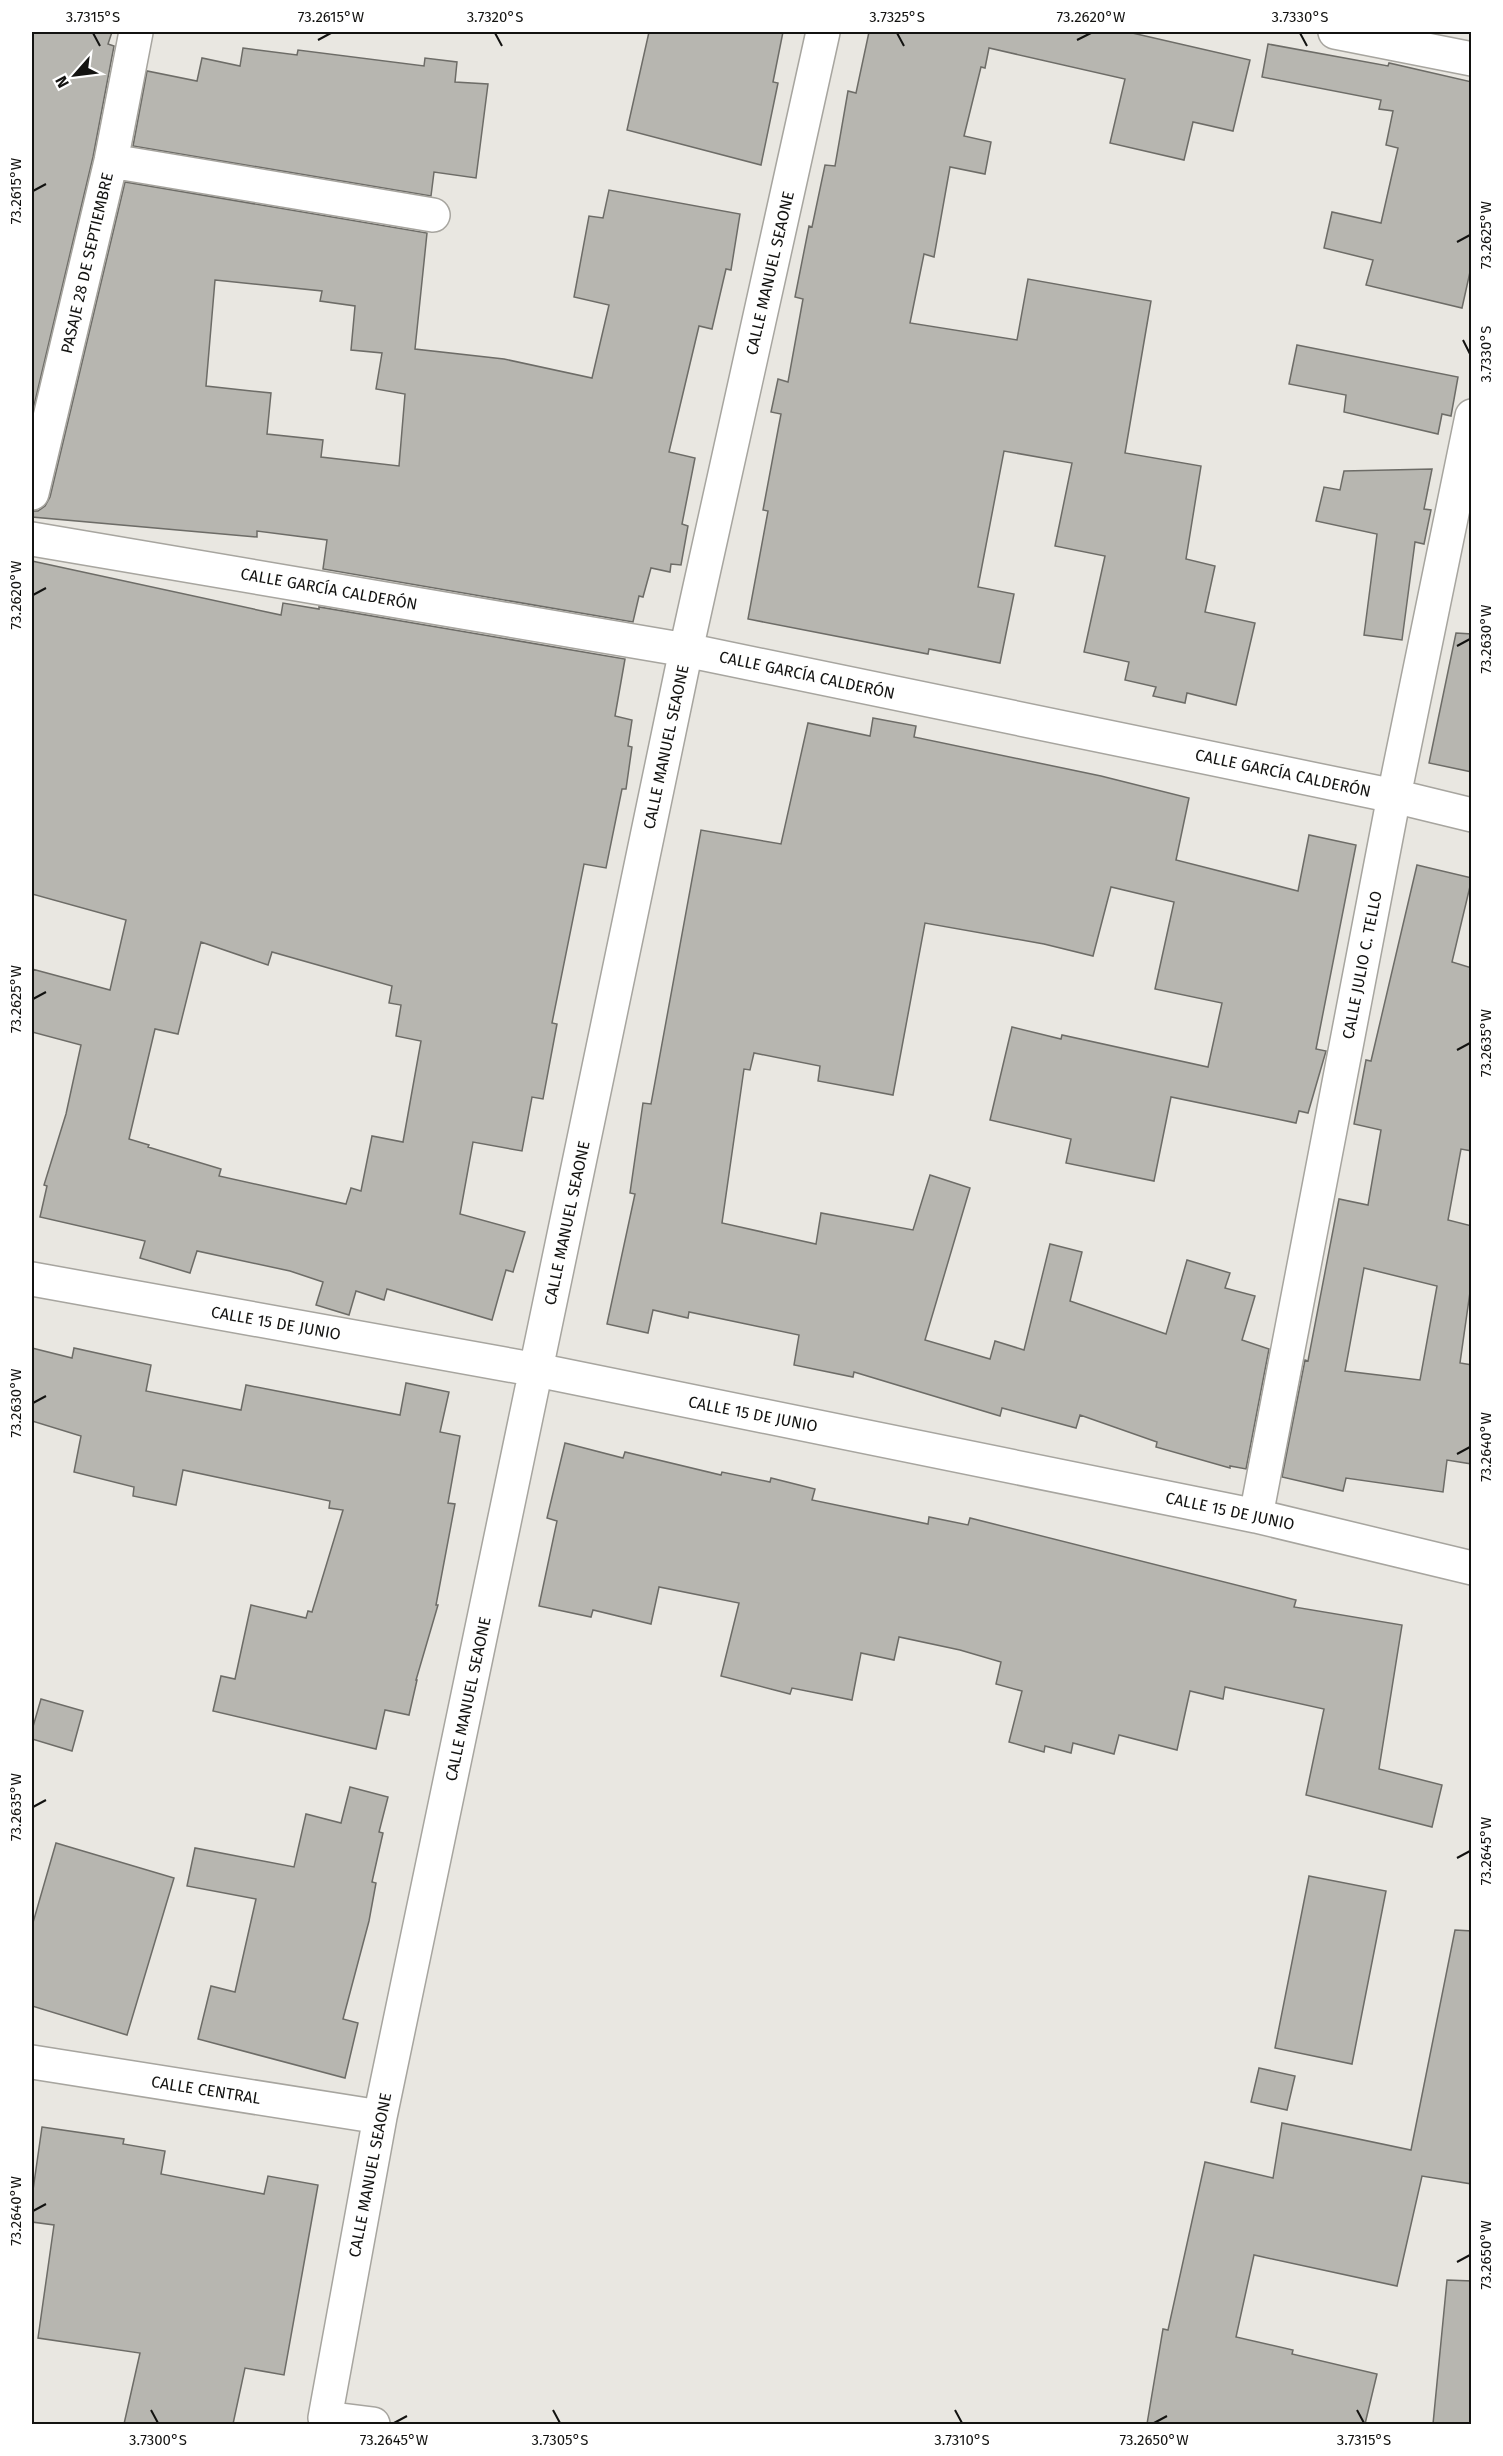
<svg xmlns="http://www.w3.org/2000/svg" width="1503" height="2456" viewBox="0 0 1503 2456" font-family="'Fira Sans',sans-serif">
  <style>
    .building { fill: #b7b6b0; stroke: #6d6c67; stroke-width: 1.5; fill-rule: evenodd }
    .lines { fill: none; stroke-linecap: round; stroke-linejoin: round }
    .street-casing { stroke: #a7a59f; stroke-width: 36 }
    .street { stroke: #fff; stroke-width: 33 }
    .ticks { fill: none; stroke: #131311; stroke-width: 2 }
    .labels { text-anchor: middle; dominant-baseline: central; stroke-width: 6; stroke-linejoin: round; paint-order: stroke }
    .street-label { font-size: 16px; fill: #131311; stroke: #fff }
    .neatline { fill: none; stroke: #131311; stroke-width: 2 }
    .ticks-label { font-size: 15px; text-anchor: middle; fill: #131311 }
  </style>
  <rect width="100%" height="100%" fill="#e9e7e1"/>
  <!-- building -->
  <path class="building" d="M 32,32 L 112,32 L 108,44 L 114,46 L 93,157 L 32,414 Z
    M 649,32 L 783,32 L 773,82 L 778,83 L 761,165 L 627,130 Z
    M 869,32 L 1128,32 L 1250,60 L 1233,131 L 1193,122 L 1184,160 L 1110,143 L 1125,79 L 989,48 L 985,68 L 981,67 L 964,136 L 991,142 L 985,174 L 950,167 L 934,257 L 924,254 L 910,323 L 1017,340 L 1028,279 L 1151,301 L 1125,453 L 1201,466 L 1186,559 L 1215,566 L 1205,612 L 1255,623 L 1236,705 L 1187,693 L 1185,703 L 1153,696 L 1156,687 L 1125,680 L 1129,662 L 1084,652 L 1105,556 L 1055,546 L 1072,463 L 1004,451 L 978,587 L 1014,594 L 1000,663 L 929,649 L 928,654 L 748,619 L 768,511 L 763,510 L 781,414 L 771,412 L 778,379 L 788,382 L 803,299 L 795,297 L 809,226 L 812,227 L 825,165 L 835,166 L 848,91 L 856,93 Z
    M 1268,44 L 1388,66 L 1389,63 L 1472,82 L 1472,263 L 1462,308 L 1366,285 L 1373,260 L 1324,248 L 1332,212 L 1381,223 L 1398,148 L 1386,145 L 1393,111 L 1379,109 L 1381,100 L 1262,77 Z
    M 243,48 L 297,55 L 298,50 L 424,66 L 425,58 L 457,62 L 455,82 L 488,84 L 476,178 L 434,172 L 431,196 L 133,146 L 147,71 L 197,81 L 202,58 L 240,66 Z
    M 125,182 L 427,233 L 415,349 L 504,359 L 592,378 L 609,305 L 574,297 L 589,216 L 603,218 L 609,190 L 740,214 L 731,270 L 726,269 L 712,329 L 699,326 L 669,452 L 695,458 L 682,524 L 688,526 L 681,565 L 671,564 L 670,572 L 651,568 L 643,597 L 639,596 L 633,622 L 323,569 L 327,540 L 257,531 L 257,537 L 32,517 L 32,511 L 38,511 L 45,506 L 50,497 ZM 215,280 L 322,291 L 320,301 L 355,306 L 351,350 L 382,353 L 376,389 L 405,394 L 399,466 L 321,457 L 323,440 L 267,434 L 271,393 L 206,386 Z
    M 1297,345 L 1458,377 L 1451,416 L 1442,414 L 1438,434 L 1344,412 L 1346,395 L 1289,384 Z
    M 1432,469 L 1424,509 L 1431,510 L 1424,544 L 1415,542 L 1402,640 L 1364,635 L 1377,534 L 1316,521 L 1324,487 L 1340,490 L 1344,471 Z
    M 32,561 L 281,615 L 283,603 L 319,609 L 319,607 L 625,659 L 615,716 L 632,720 L 628,746 L 632,747 L 626,789 L 622,789 L 606,868 L 584,864 L 552,1023 L 557,1024 L 543,1099 L 532,1097 L 522,1151 L 473,1142 L 460,1214 L 525,1232 L 513,1272 L 506,1270 L 492,1320 L 387,1289 L 384,1300 L 356,1291 L 349,1315 L 316,1305 L 323,1282 L 290,1271 L 197,1251 L 190,1273 L 140,1258 L 145,1241 L 40,1217 L 47,1186 L 44,1185 L 66,1114 L 81,1045 L 32,1032 L 32,969 L 110,990 L 126,920 L 32,894 ZM 201,942 L 268,965 L 272,952 L 392,986 L 389,1003 L 401,1005 L 396,1036 L 421,1041 L 403,1142 L 372,1136 L 361,1191 L 351,1188 L 346,1204 L 219,1176 L 221,1169 L 148,1147 L 149,1145 L 129,1139 L 155,1029 L 178,1034 Z
    M 1456,633 L 1472,634 L 1472,772 L 1429,763 Z
    M 873,718 L 916,726 L 914,737 L 1101,776 L 1189,798 L 1176,860 L 1298,891 L 1309,835 L 1356,845 L 1316,1049 L 1326,1051 L 1308,1113 L 1299,1111 L 1296,1123 L 1171,1097 L 1154,1181 L 1066,1163 L 1071,1139 L 990,1120 L 1012,1027 L 1061,1039 L 1062,1035 L 1208,1067 L 1222,1003 L 1155,989 L 1174,902 L 1111,887 L 1093,956 L 1044,944 L 925,923 L 893,1095 L 818,1081 L 820,1066 L 754,1053 L 750,1070 L 744,1069 L 722,1223 L 816,1244 L 821,1213 L 913,1230 L 930,1175 L 970,1188 L 925,1340 L 990,1359 L 995,1341 L 1024,1350 L 1050,1244 L 1082,1252 L 1070,1301 L 1166,1334 L 1187,1260 L 1230,1273 L 1225,1288 L 1255,1296 L 1242,1340 L 1269,1349 L 1246,1469 L 1230,1466 L 1230,1468 L 1156,1447 L 1157,1442 L 1080,1415 L 1076,1428 L 1002,1408 L 1000,1416 L 854,1372 L 853,1377 L 794,1365 L 799,1335 L 689,1312 L 688,1318 L 653,1310 L 648,1333 L 607,1324 L 635,1194 L 630,1193 L 643,1103 L 651,1104 L 701,830 L 781,844 L 808,723 L 870,736 Z
    M 1417,865 L 1472,878 L 1452,962 L 1472,968 L 1472,1151 L 1461,1149 L 1448,1220 L 1472,1226 L 1472,1278 L 1460,1363 L 1472,1365 L 1472,1464 L 1447,1460 L 1443,1492 L 1346,1478 L 1343,1491 L 1282,1477 L 1305,1360 L 1308,1361 L 1339,1199 L 1368,1205 L 1381,1130 L 1354,1124 L 1366,1060 L 1371,1061 ZM 1364,1268 L 1437,1286 L 1420,1380 L 1345,1371 Z
    M 32,1348 L 72,1358 L 74,1348 L 151,1365 L 146,1391 L 241,1410 L 246,1385 L 400,1415 L 406,1383 L 449,1392 L 440,1432 L 460,1436 L 448,1503 L 455,1504 L 436,1605 L 438,1605 L 416,1680 L 417,1680 L 409,1715 L 385,1710 L 376,1749 L 213,1711 L 221,1676 L 235,1679 L 251,1605 L 306,1618 L 308,1611 L 312,1612 L 343,1510 L 329,1508 L 330,1501 L 183,1470 L 176,1505 L 133,1496 L 134,1487 L 74,1472 L 81,1436 L 32,1421 Z
    M 565,1443 L 623,1458 L 625,1452 L 721,1475 L 722,1472 L 770,1482 L 771,1478 L 815,1489 L 812,1500 L 928,1524 L 929,1517 L 968,1525 L 970,1518 L 1296,1600 L 1294,1607 L 1402,1625 L 1379,1769 L 1442,1785 L 1432,1827 L 1306,1795 L 1324,1709 L 1225,1687 L 1223,1699 L 1190,1691 L 1177,1750 L 1119,1735 L 1114,1754 L 1073,1743 L 1071,1753 L 1045,1746 L 1044,1752 L 1009,1742 L 1022,1691 L 996,1684 L 1001,1662 L 960,1650 L 899,1637 L 894,1660 L 861,1653 L 852,1700 L 792,1688 L 790,1694 L 721,1676 L 739,1603 L 659,1587 L 651,1624 L 593,1610 L 591,1617 L 539,1606 L 557,1521 L 547,1518 Z
    M 41,1699 L 83,1711 L 72,1751 L 32,1739 L 32,1730 Z
    M 350,1787 L 388,1797 L 379,1832 L 383,1833 L 372,1882 L 376,1883 L 369,1921 L 343,2019 L 358,2023 L 345,2078 L 198,2039 L 211,1986 L 235,1992 L 256,1899 L 187,1886 L 195,1848 L 294,1867 L 306,1814 L 341,1823 Z
    M 56,1843 L 174,1878 L 127,2035 L 32,2006 L 32,1926 Z
    M 1309,1876 L 1386,1891 L 1352,2064 L 1275,2048 Z
    M 1455,1930 L 1472,1931 L 1472,2184 L 1422,2176 L 1397,2286 L 1254,2255 L 1236,2337 L 1293,2350 L 1292,2354 L 1377,2374 L 1365,2424 L 1147,2424 L 1163,2329 L 1168,2330 L 1205,2162 L 1273,2178 L 1282,2123 L 1411,2150 Z
    M 1259,2068 L 1295,2076 L 1287,2110 L 1251,2102 Z
    M 42,2127 L 124,2139 L 123,2144 L 165,2151 L 161,2174 L 264,2194 L 268,2176 L 318,2185 L 284,2375 L 245,2368 L 233,2424 L 124,2424 L 140,2353 L 38,2338 L 54,2225 L 32,2222 L 32,2197 Z
    M 1447,2280 L 1472,2281 L 1472,2424 L 1433,2424 Z"/>
  <g class="lines">
    <defs>
      <path id="street" d="M 1335,32 L 1472,59
        M 111,161 L 433,215
        M 32,493 L 111,161 L 136,32
        M 32,539 L 686,650 L 1394,796 L 1472,815
        M 32,1279 L 537,1370 L 1256,1516 L 1472,1568
        M 1256,1516 L 1394,796 L 1472,416
        M 32,2062 L 380,2117
        M 373,2424 L 325,2418 L 380,2117 L 686,650 L 823,32"/>
    </defs>
    <!-- street casing -->
    <use href="#street" class="street-casing"/>
    <!-- street -->
    <use href="#street" class="street"/>
  </g>
  <!-- ticks -->
  <path class="ticks" d="M 93,33 L 100,46M 495,33 L 502,46M 897,33 L 904,46M 1300,33 L 1307,46M 318,40 L 331,33M 1077,40 L 1091,33M 33,191 L 46,184M 1457,242 L 1470,235M 1463,340 L 1470,354M 33,595 L 46,588M 1457,646 L 1470,639M 33,999 L 46,992M 1457,1050 L 1470,1043M 33,1403 L 46,1396M 1457,1454 L 1470,1447M 33,1807 L 46,1800M 1457,1858 L 1470,1851M 33,2211 L 46,2204M 1457,2262 L 1470,2255M 151,2410 L 158,2423M 553,2410 L 560,2423M 955,2410 L 962,2423M 1357,2410 L 1364,2423M 394,2423 L 407,2416M 1154,2423 L 1167,2416"/>
  <g class="labels">
    <!-- street labels -->
    <g class="street-label">
      <text transform="translate(87 263) rotate(-77)">PASAJE 28 DE SEPTIEMBRE</text>
      <text transform="translate(770 273) rotate(-77)">CALLE MANUEL SEAONE</text>
      <text transform="translate(329 589) rotate(10)">CALLE GARCÍA CALDERÓN</text>
      <text transform="translate(807 675) rotate(12)">CALLE GARCÍA CALDERÓN</text>
      <text transform="translate(666 747) rotate(-78)">CALLE MANUEL SEAONE</text>
      <text transform="translate(1283 773) rotate(12)">CALLE GARCÍA CALDERÓN</text>
      <text transform="translate(1362 965) rotate(-79)">CALLE JULIO C. TELLO</text>
      <text transform="translate(567 1223) rotate(-78)">CALLE MANUEL SEAONE</text>
      <text transform="translate(276 1323) rotate(10)">CALLE 15 DE JUNIO</text>
      <text transform="translate(753 1414) rotate(11)">CALLE 15 DE JUNIO</text>
      <text transform="translate(1230 1511) rotate(12)">CALLE 15 DE JUNIO</text>
      <text transform="translate(468 1699) rotate(-78)">CALLE MANUEL SEAONE</text>
      <text transform="translate(206 2090) rotate(9)">CALLE CENTRAL</text>
      <text transform="translate(370 2175) rotate(-79)">CALLE MANUEL SEAONE</text>
    </g>
  </g>
  <!-- border -->
  <rect width="1503" height="2456" fill="none" stroke="#ffffff" stroke-width="66"/>
  <!-- north arrow -->
  <g transform="translate(75 75) rotate(242)" stroke="#ffffff" stroke-width="4.5" paint-order="stroke">
  <path d="M0-4.5L10 22L0 15L-10 22Z" fill="#131311"/>
  <text y="-9" font-size="16" font-weight="bold" text-anchor="middle" fill="#131311">N</text>
  </g>
  <rect x="33" y="33" width="1437" height="2390" class="neatline"/>
  <g class="ticks-label">
    <text x="93" y="22">3.7315°S</text>
    <text x="331" y="22">73.2615°W</text>
    <text x="495" y="22">3.7320°S</text>
    <text x="897" y="22">3.7325°S</text>
    <text x="1091" y="22">73.2620°W</text>
    <text x="1300" y="22">3.7330°S</text>
    <text transform="translate(16 191) rotate(-90)" y="5">73.2615°W</text>
    <text transform="translate(1486 235) rotate(-90)" y="5">73.2625°W</text>
    <text transform="translate(1486 354) rotate(-90)" y="5">3.7330°S</text>
    <text transform="translate(16 595) rotate(-90)" y="5">73.2620°W</text>
    <text transform="translate(1486 639) rotate(-90)" y="5">73.2630°W</text>
    <text transform="translate(16 999) rotate(-90)" y="5">73.2625°W</text>
    <text transform="translate(1486 1043) rotate(-90)" y="5">73.2635°W</text>
    <text transform="translate(16 1403) rotate(-90)" y="5">73.2630°W</text>
    <text transform="translate(1486 1447) rotate(-90)" y="5">73.2640°W</text>
    <text transform="translate(16 1807) rotate(-90)" y="5">73.2635°W</text>
    <text transform="translate(1486 1851) rotate(-90)" y="5">73.2645°W</text>
    <text transform="translate(16 2211) rotate(-90)" y="5">73.2640°W</text>
    <text transform="translate(1486 2255) rotate(-90)" y="5">73.2650°W</text>
    <text x="158" y="2445">3.7300°S</text>
    <text x="394" y="2445">73.2645°W</text>
    <text x="560" y="2445">3.7305°S</text>
    <text x="962" y="2445">3.7310°S</text>
    <text x="1154" y="2445">73.2650°W</text>
    <text x="1364" y="2445">3.7315°S</text>
  </g>
</svg>
